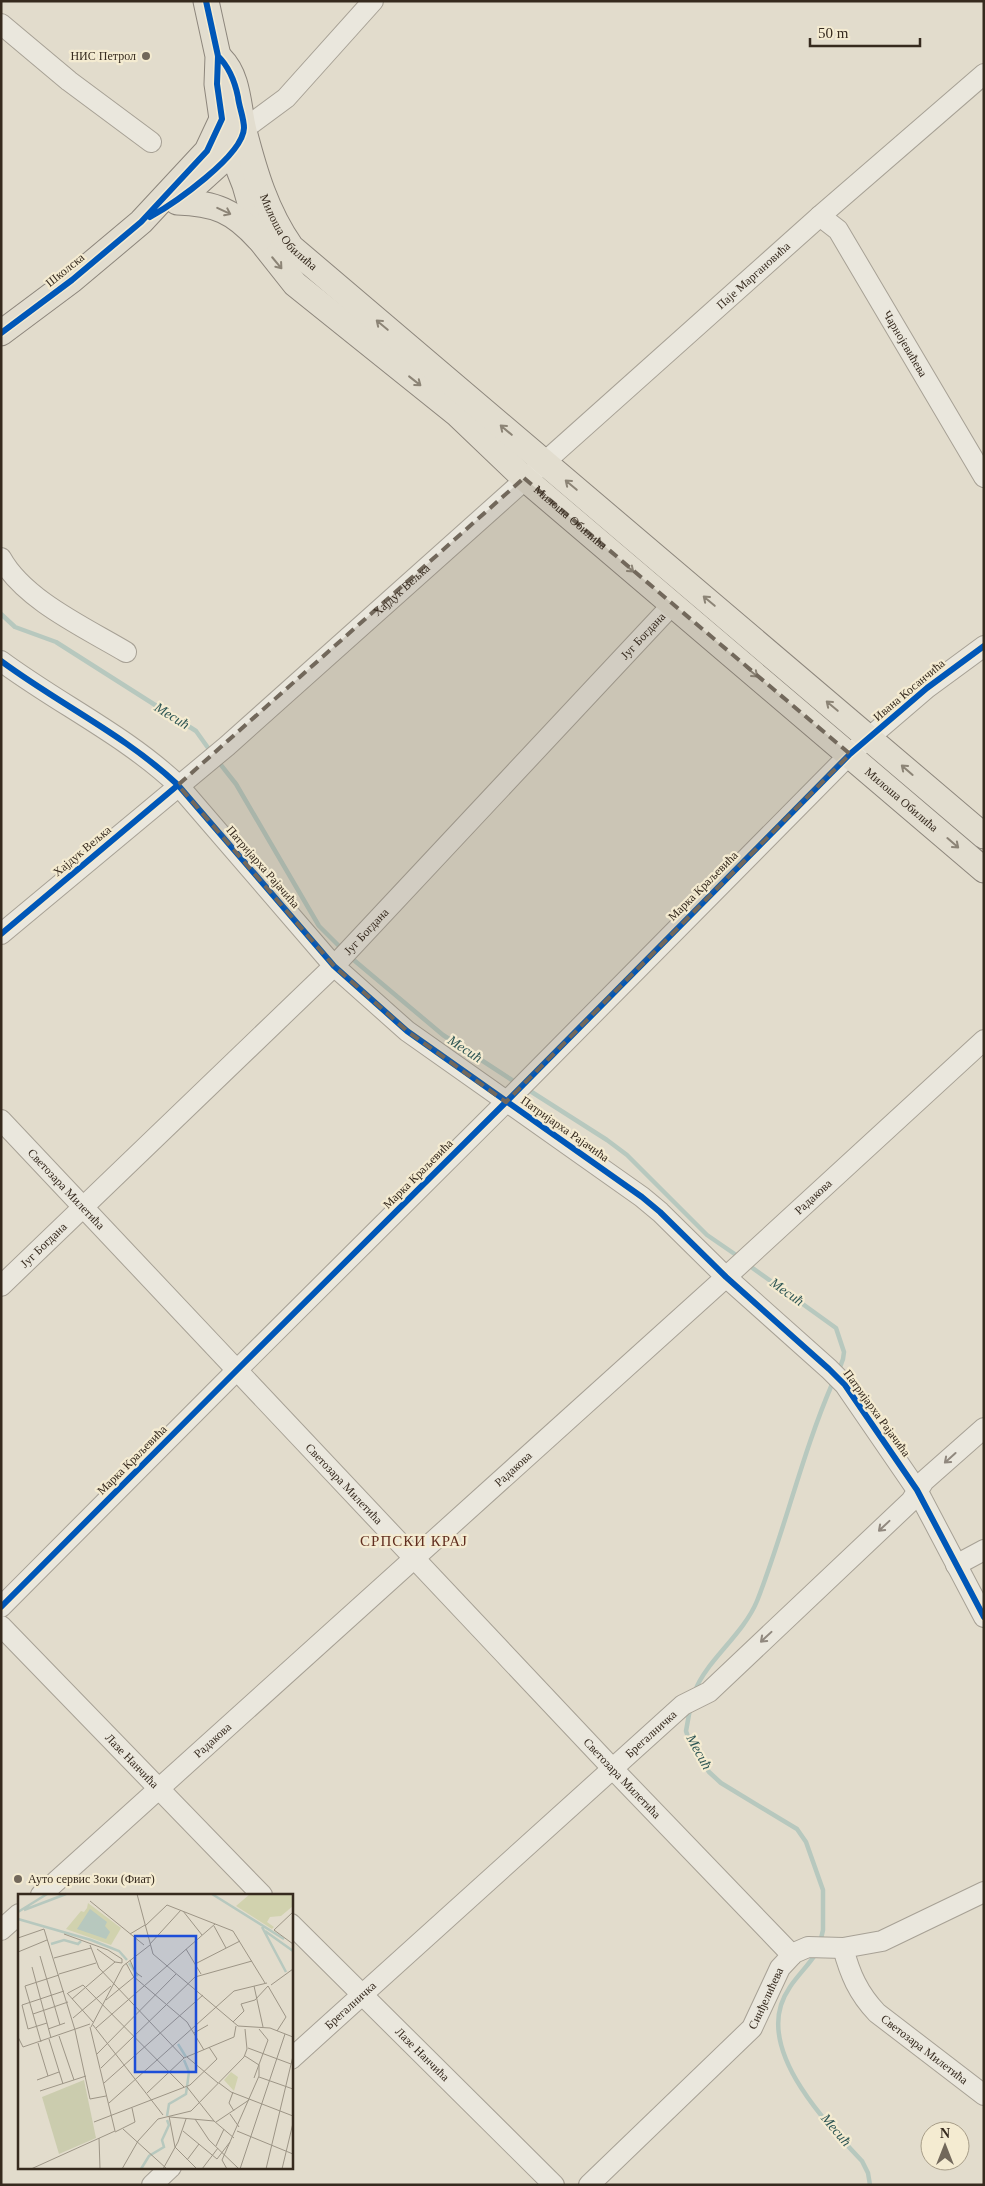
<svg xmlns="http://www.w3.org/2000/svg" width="985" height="2186" viewBox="0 0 985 2186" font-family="Georgia,serif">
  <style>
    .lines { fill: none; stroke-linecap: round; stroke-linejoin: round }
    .stream { stroke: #b7c8be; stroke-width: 4.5 }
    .minor-casing { stroke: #a7a195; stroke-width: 22 }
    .major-casing { stroke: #8d867c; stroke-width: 27 }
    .minor { stroke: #eae7dd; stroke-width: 20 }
    .major { stroke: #e2ddcf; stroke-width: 25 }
    .cycleway-casing { stroke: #f4ebd1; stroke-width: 9 }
    .cycleway { stroke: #0057b8; stroke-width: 6 }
    .oneway { stroke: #8c8476 }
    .oneway2 { stroke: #90887e }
    .marked { fill: #72685b; fill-opacity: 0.2; stroke: #72685b; stroke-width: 4; stroke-dasharray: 10 6; stroke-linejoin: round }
    .poi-dot { fill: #72685b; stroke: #f4ebd1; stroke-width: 2 }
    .labels { text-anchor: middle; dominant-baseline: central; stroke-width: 4.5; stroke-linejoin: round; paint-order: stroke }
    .poi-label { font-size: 12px; fill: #362a1e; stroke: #f4ebd1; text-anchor: end }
    .street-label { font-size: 12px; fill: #362a1e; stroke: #f4ebd1 }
    .water-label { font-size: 14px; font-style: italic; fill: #2d5553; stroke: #f4ebd1 }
    .quarter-label { font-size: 15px; letter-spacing: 1px; fill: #612e1f; stroke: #f4ebd1 }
    .inset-river { fill: none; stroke: #b7c8be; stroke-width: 2.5 }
    .inset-road { fill: none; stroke: #9d9586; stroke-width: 1 }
    .view { fill: #1d4ed8; fill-opacity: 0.15; stroke: #1d4ed8; stroke-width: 2.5 }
    .inset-edge { fill: none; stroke: #362a1e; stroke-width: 2.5 }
  </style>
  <rect width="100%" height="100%" fill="#e2dccc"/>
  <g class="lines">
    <!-- stream -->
    <path class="stream" d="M 1,614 L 15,627 L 56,642 L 196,731 L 211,752
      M 217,760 L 236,784 L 319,926 L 342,949
      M 349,956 L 443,1035 L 518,1084
      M 527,1089 L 607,1140 L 627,1155 L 707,1235 L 739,1257
      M 747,1264 L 836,1328 L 844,1352 L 843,1359 L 839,1370
      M 695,1691 C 706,1661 743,1635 757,1601 C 785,1530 802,1453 833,1382
      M 690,1709 L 686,1731 L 689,1740 L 709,1772 L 721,1783 L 797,1829 L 806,1842 L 823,1890 L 823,1930 L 820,1943
      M 817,1952 C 805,1971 788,1983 781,2005 C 764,2059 828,2125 862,2161 L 868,2173 L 870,2185"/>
    <defs>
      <g id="minor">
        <path d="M 1,24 L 69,81 L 151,142"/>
        <path d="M 244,129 L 286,98 L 373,1"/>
        <path id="s1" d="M 820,216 L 838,230 L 984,477"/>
        <path d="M 1,558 C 24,600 86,628 126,652"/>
        <path d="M 1,661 C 59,704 125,735 178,785 L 334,966 L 407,1031 L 642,1197 L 660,1212 L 726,1277 L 829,1369 L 845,1385 L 917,1490 L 984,1617"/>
        <path id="s2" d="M 1,934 L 227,746 L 820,216 L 984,74"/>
        <path id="s3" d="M 1,1120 L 612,1768 L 792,1955"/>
        <path id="s4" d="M 1,1286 L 334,966 L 672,605"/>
        <path d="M 956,1565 L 984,1550"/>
        <path d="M 1,1607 L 237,1370 L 506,1102 L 850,754 L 927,688 L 984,646"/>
        <path id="s5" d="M 1,1626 L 262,1895"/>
        <path id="s6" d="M 41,1895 L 726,1277 L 984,1040"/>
        <path id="s7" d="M 291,1924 L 554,2185"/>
        <path d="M 1,1930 L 19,1914"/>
        <path id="s8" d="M 843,1948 C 850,1974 858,1993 877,2013 L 984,2095"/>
        <path id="s9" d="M 291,2059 L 683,1705 L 709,1692 L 911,1501 L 924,1481 L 984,1428"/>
        <path d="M 152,2185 L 171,2167"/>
        <path id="s10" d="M 589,2185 L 752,2028 L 780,1968 L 794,1953 L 808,1947 L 843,1948 L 882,1941 L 984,1892"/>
      </g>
      <g id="major">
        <path id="s11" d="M 206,1 L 218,56 L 217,84 L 222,119 L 232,152 L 245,185 L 261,241 L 295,284 L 457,414 L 524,478 L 984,870"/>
        <path id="s12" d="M 221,59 C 239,77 238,107 244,131 C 255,173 266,211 291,247 L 984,836"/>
        <path d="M 179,200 L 232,152 L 239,138"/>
        <path d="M 177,202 C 215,203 234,211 259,239"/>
        <path d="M 1,333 L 72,280 L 141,222 L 207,151 L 222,119"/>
      </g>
    </defs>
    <!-- minor casing -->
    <use href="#minor" class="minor-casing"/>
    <!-- major casing -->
    <use href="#major" class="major-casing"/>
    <!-- minor -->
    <use href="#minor" class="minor"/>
    <!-- major -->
    <use href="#major" class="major"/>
    <defs>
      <path id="cycleway" d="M 150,217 C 173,204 243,156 244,128 C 244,118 239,107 238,97 C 235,82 229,67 218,56
        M 1,333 L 72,280 L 141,222 L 207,151 L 222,119 L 217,84 L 218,56 L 206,1
        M 1,661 C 59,704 125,735 178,785 L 334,966 L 407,1031 L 642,1197 L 660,1212 L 726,1277 L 829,1369 L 845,1385 L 917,1490 L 984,1617
        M 1,934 L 178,785
        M 1,1607 L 237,1370 L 506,1102 L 850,754 L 927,688 L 984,646"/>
    </defs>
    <!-- cycleway casing -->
    <use href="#cycleway" class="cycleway-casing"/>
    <!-- cycleway -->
    <use href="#cycleway" class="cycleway"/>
  </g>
  <!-- one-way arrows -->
  <defs><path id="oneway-shaft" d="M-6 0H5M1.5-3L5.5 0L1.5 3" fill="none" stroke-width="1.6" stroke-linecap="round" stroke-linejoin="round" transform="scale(1.25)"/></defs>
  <g class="oneway">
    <use href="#oneway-shaft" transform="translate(224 211) rotate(25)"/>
    <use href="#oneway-shaft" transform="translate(277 263) rotate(50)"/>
    <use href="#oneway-shaft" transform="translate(382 325) rotate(-140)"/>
    <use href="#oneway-shaft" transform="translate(415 381) rotate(38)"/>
    <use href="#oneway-shaft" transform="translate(506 430) rotate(-140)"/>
    <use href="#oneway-shaft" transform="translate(571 485) rotate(-140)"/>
    <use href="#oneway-shaft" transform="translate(628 567) rotate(41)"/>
    <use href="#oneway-shaft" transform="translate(709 601) rotate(-140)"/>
    <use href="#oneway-shaft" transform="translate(752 672) rotate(40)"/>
    <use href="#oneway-shaft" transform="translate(832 706) rotate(-140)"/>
    <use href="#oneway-shaft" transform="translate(907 770) rotate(-139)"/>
    <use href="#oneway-shaft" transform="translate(953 843) rotate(41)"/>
  </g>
  <g class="oneway2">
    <use href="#oneway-shaft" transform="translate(950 1458) rotate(138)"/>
    <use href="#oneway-shaft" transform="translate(884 1526) rotate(137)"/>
    <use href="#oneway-shaft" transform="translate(766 1637) rotate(137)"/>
  </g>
  <!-- marked area -->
  <path class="marked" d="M 524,478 L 850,754 L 506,1102 L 407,1031 L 334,966 L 178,785 Z"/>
  <!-- markers -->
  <g class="poi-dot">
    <circle cx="146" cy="56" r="5"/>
    <circle cx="18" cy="1879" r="5"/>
  </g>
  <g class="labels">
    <!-- poi labels -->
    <g class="poi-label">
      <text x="136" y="56">НИС Петрол</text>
      <text x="28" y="1879" text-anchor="start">Ауто сервис Зоки (Фиат)</text>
    </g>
    <!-- street labels -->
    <g class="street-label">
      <text stroke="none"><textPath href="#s12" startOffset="189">Милоша Обилића</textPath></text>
      <text transform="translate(65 270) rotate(-39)">Школска</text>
      <text stroke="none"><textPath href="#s2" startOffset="1000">Паје Маргановића</textPath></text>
      <text stroke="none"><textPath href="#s1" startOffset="155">Чарнојевићева</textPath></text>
      <text stroke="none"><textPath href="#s11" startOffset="664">Милоша Обилића</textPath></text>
      <text stroke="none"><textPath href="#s2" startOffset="528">Хајдук Вељка</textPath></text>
      <text stroke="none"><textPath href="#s4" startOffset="914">Југ Богдана</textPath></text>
      <text transform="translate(909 690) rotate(-40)">Ивана Косанчића</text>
      <text stroke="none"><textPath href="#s11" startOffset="1099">Милоша Обилића</textPath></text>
      <text transform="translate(82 851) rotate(-40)">Хајдук Вељка</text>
      <text transform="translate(263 867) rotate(49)">Патријарха Рајачића</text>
      <text transform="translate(703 886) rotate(-45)">Марка Краљевића</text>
      <text stroke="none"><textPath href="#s4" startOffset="509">Југ Богдана</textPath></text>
      <text transform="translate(565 1129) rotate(35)">Патријарха Рајачића</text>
      <text transform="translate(418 1174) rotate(-45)">Марка Краљевића</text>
      <text stroke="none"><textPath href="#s3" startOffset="95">Светозара Милетића</textPath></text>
      <text stroke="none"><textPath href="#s6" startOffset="1041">Радакова</textPath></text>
      <text stroke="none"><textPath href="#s4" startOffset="59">Југ Богдана</textPath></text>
      <text transform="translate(877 1413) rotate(54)">Патријарха Рајачића</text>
      <text transform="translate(132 1460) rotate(-45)">Марка Краљевића</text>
      <text stroke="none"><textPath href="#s6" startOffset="636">Радакова</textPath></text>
      <text stroke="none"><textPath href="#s3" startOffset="500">Светозара Милетића</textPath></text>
      <text stroke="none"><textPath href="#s9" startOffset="485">Брегалничка</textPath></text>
      <text stroke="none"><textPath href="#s6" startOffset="231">Радакова</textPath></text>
      <text stroke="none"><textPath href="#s5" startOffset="188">Лазе Нанчића</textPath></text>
      <text stroke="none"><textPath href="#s3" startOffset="905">Светозара Милетића</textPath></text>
      <text stroke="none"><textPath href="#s10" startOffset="259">Синђелићева</textPath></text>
      <text stroke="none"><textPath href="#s9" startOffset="80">Брегалничка</textPath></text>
      <text stroke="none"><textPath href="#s8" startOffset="134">Светозара Милетића</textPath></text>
      <text stroke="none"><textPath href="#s7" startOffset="185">Лазе Нанчића</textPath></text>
    </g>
    <!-- water labels -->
    <g class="water-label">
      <text transform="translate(172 716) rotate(32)">Месић</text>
      <text transform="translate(465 1049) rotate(33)">Месић</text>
      <text transform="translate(787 1292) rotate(35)">Месић</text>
      <text transform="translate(699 1752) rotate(61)">Месић</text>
      <text transform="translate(836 2130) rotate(50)">Месић</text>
    </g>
    <!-- quarter labels -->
    <g class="quarter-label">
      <text x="414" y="1541">СРПСКИ КРАЈ</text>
    </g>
  </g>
  <!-- overview -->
  <g transform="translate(18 1894)">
    <rect width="275" height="275" fill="#e2dccc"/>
    <path d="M 232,0 L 275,0 L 275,12 L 263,22 L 252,23 L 249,28 L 256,33 L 254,35 L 218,12 ZM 70,9 L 103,34 L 93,51 L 48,35 L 63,17 L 66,18 L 69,14 ZM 213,178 L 220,183 L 216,197 L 206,186 Z" fill="#d1d2ae"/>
    <path d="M 66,186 L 78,244 L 41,260 L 24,203 Z" fill="#cbccae"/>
    <path d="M 72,15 L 89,28 L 87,32 L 92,38 L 88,45 L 59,35 Z" fill="#b7c8be"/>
    <path class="inset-river" d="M 194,0 L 266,45M 6,16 L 48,0M 0,18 L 29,0M 0,25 L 73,46 L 101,57 L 109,66M 244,33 L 268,78M 247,37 L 275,57M 33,50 L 46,46 L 60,50 L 63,47M 111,69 L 120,82M 160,150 L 168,163M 149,222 L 151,210 L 168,200 L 171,178 L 166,166M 123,275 L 131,262 L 146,253 L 144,246 L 151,231 L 149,226"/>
    <path class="inset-road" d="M 119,0 L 135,60 L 220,132 L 252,134 L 275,143M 72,7 L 126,51M 165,17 L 184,41M 275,18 L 256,36 L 275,50M 127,32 L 149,11 L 215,37 L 247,89M 196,32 L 208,54M 46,40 L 90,56 L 104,65 L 104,69M 112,40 L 127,31M 0,44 L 26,35 L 57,136M 132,50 L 163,16M 72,51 L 81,74 L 166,164M 79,55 L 97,68 L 104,69M 168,55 L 183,80M 0,58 L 29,46M 22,62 L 42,131M 36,64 L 73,54M 112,66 L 117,78 L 124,83M 108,69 L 115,82 L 169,128 L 186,156M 177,70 L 222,47M 14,73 L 33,144M 41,80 L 78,69M 253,91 L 275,75M 236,92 L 245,133M 250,92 L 268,123M 49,99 L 75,128M 50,99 L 65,91 L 166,193M 54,105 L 97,68M 88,106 L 116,83M 15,120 L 50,108M 55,124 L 93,92M 215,128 L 226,117 L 223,110 L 237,106 L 250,92M 29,129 L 10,135 L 4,111 L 46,97M 75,131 L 145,221M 73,133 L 105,72 L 132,51M 78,134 L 197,30M 30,135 L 47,129M 57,136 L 72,205 L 88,202M 259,137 L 268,123M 176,139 L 190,131M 41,142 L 56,186M 0,143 L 5,153 L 72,130M 31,145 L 45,190M 23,148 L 7,92 L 41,81M 20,149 L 30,182M 230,154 L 273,170M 79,160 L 158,80M 227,162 L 241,171M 169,163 L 200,189M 83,174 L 177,83 L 234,67M 241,183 L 275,195M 236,184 L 250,146 L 241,135M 19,186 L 41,178M 86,189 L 185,101M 201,189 L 213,198 L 275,222M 169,193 L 196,227M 22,197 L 68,182M 215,198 L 211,209 L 216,217M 129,199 L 166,164 L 216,143 L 218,132M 91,209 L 216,97 L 249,89M 212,220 L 221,233M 151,222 L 157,253 L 179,275M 152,223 L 196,227 L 216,244M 177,225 L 191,246 L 221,275M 76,228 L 172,191 L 199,165 L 191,153M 198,228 L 231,206M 105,235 L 149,275M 165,237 L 199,265 L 212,248M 219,237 L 275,260M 97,238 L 117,228 L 114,214M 81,244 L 82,275M 198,252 L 206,235M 169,266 L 181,250M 13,275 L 97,237 L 72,133M 104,275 L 120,247 L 140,225 L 173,217 L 226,163 L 229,155 L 227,135M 145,275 L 160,248 L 168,225M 184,275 L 200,254M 209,275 L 204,266 L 241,182 L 241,171M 222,275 L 267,140M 248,275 L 275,162M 264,275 L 275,229"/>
    <path class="view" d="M 117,42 L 178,42 L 178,178 L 117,178 Z"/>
    <rect width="275" height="275" class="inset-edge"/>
  </g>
  <!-- border -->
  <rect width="985" height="2186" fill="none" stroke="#362a1e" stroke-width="5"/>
  <!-- north arrow -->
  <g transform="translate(945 2146)"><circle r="24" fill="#f4ebd1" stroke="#a89e89"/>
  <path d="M0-4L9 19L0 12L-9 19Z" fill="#72685b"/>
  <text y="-8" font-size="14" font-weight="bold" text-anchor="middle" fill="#362a1e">N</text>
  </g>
  <!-- scale -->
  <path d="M810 38v8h110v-8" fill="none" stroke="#362a1e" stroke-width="2.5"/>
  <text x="818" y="38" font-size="15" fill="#362a1e" stroke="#f4ebd1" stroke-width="4" paint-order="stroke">50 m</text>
</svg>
